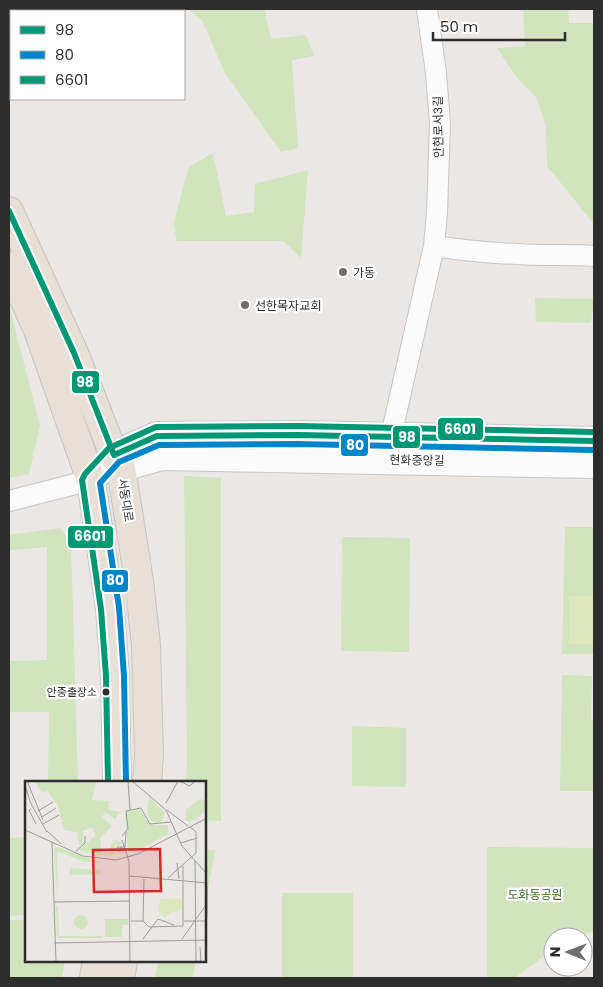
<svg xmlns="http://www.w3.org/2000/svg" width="603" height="987" viewBox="0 0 603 987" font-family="Poppins,'Noto Sans KR',sans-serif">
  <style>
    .green { fill: #d1e4be }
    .pitch { fill: #dce8bc }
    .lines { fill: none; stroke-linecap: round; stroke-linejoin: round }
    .street-casing { stroke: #c6c6c6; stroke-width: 22 }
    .secondary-casing { stroke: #c6c6c6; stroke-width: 30 }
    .primary-casing { stroke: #c6c4c3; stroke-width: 30 }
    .street { stroke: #fcfbfb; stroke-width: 20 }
    .secondary { stroke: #fcfbfb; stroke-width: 28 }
    .primary { stroke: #e7e0d6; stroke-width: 28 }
    .bus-1-casing { stroke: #fff; stroke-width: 10 }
    .bus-2-casing { stroke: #fff; stroke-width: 10 }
    .bus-3-casing { stroke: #fff; stroke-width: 10 }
    .bus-1 { stroke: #009775; stroke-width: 6 }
    .bus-2 { stroke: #0085ca; stroke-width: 6 }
    .bus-3 { stroke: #009775; stroke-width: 6 }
    .poi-dot { fill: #6f6e6d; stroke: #fff; stroke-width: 2 }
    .bus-dot { fill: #2d2d2d; stroke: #fff; stroke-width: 2 }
    .labels { text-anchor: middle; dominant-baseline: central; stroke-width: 4.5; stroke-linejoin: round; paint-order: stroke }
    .bus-label { font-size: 11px; fill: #2d2d2d; stroke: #fff; text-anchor: end }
    .street-label { font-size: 12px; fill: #2d2d2d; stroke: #fff }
    .poi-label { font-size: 12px; fill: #2d2d2d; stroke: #fff; text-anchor: start }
    .park-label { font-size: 12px; fill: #36691e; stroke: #fff }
    .inset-road { fill: none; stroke: #9e9d9b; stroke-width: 1 }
    .view { fill: #d62828; fill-opacity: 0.15; stroke: #d62828; stroke-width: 2.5 }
    .inset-edge { fill: none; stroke: #2d2d2d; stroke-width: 2.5 }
    .line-badge { stroke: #fff; stroke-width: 2 }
    .badge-label { font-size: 14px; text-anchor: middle; font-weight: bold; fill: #fff }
  </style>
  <rect width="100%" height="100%" fill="#eae7e4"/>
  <!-- green -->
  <path class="green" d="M 189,9 L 264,9 L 271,39 L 306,35 L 314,56 L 292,60 L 298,148 L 281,152 L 225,73 L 202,20 Z
    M 523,9 L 568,9 L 569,23 L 594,23 L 594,224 L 547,166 L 546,126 L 536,97 L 518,79 L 497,48 L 525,46 Z
    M 213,153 L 226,216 L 254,212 L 255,184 L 308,170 L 301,258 L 283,241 L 177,241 L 173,224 L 189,167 Z
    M 535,298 L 594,299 L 591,323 L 536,322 Z
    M 9,305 L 40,426 L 29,474 L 9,478 Z
    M 184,476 L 221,478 L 221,821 L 205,820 L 205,782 L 186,782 L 187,761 Z
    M 565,527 L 594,527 L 594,654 L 562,654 Z
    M 61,528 L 71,544 L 78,782 L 48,782 L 49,712 L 9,712 L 9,661 L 47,660 L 47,547 L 9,550 L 9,535 Z
    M 342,537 L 410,538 L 409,652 L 341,651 Z
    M 562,675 L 592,676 L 591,719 L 594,720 L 594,791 L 560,791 Z
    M 352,726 L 406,728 L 406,787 L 352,786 Z
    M 26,837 L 26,915 L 9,916 L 9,838 Z
    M 487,847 L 594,848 L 594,931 L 573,937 L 553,937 L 553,949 L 515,978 L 487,978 Z
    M 205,849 L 215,850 L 205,907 Z
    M 282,893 L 353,893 L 353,978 L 282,978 Z
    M 9,920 L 26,920 L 26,961 L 65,961 L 62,978 L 9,978 Z
    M 158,961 L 196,961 L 193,978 L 155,978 Z"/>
  <!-- pitch -->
  <path class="pitch" d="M 569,596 L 594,596 L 594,644 L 569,644 Z"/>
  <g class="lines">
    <defs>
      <path id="street" d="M 434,246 C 461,250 489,253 518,254 C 543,256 569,254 594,256
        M 382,446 L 391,436 L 434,246 L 437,213 L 440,123 L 436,73 L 427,9
        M 9,501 L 91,480"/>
      <path id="secondary" d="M 122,467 L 162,456 L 594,464
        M 91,480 L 114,455 L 157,436 L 298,435 L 594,441"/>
      <path id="primary" d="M 9,211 L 74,353 L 114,455 L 121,468 L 139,581 L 146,645 L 149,755 L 147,782
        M 9,266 L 38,330 L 91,480 L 110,608 L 115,676 L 117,782
        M 94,978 L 97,961
        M 120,978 L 123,961"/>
    </defs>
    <!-- street casing -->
    <use href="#street" class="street-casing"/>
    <!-- secondary casing -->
    <use href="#secondary" class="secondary-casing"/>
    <!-- primary casing -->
    <use href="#primary" class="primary-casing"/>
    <!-- street -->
    <use href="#street" class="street"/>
    <!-- secondary -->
    <use href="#secondary" class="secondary"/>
    <!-- primary -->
    <use href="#primary" class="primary"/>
    <defs>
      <path id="bus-1" d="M 9,211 L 74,353 L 114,455 L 157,436 L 298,435 L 594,441"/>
      <path id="bus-2" d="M 126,782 L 124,676 L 119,607 L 100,483 L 119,462 L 159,445 L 298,444 L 594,450"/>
      <path id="bus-3" d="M 108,782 L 106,676 L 101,609 L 82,480 L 85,474 L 109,448 L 156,427 L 298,426 L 594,432"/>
    </defs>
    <!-- bus-1 casing -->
    <use href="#bus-1" class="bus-1-casing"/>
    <!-- bus-2 casing -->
    <use href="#bus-2" class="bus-2-casing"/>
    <!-- bus-3 casing -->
    <use href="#bus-3" class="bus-3-casing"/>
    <!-- bus-1 -->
    <use href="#bus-1" class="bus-1"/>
    <!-- bus-2 -->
    <use href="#bus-2" class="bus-2"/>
    <!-- bus-3 -->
    <use href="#bus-3" class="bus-3"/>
  </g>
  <!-- markers -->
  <g class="poi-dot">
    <circle cx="343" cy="272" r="5"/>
    <circle cx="245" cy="305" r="5"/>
  </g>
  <circle class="bus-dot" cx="106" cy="692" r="4.5"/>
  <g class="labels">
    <!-- bus labels -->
    <g class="bus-label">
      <text x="97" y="692">안중출장소</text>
    </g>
    <!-- street labels -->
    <g class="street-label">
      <text transform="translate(438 127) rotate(-91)">안현로서3길</text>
      <text transform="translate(417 460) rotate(1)">현화중앙길</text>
      <text transform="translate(126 500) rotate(81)">서동대로</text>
    </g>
    <!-- poi labels -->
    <g class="poi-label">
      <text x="353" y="272">가동</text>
      <text x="255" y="305">선한목자교회</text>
    </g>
    <!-- park labels -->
    <g class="park-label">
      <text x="535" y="894">도화동공원</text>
    </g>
  </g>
  <!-- overview -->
  <g transform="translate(25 781)">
    <rect width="181" height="181" fill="#eae7e4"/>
    <path d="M 9,0 L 71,0 L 67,19 L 84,20 L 83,29 L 95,31 L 90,38 L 80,31 L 77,36 L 87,45 L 75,57 L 76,67 L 78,72 L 86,72 L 86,63 L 93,59 L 98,64 L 90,64 L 90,72 L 98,72 L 98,67 L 99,73 L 73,74 L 54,69 L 70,55 L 68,46 L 57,50 L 59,62 L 54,65 L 52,51 L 39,49 L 33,25 L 23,10 L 17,11 ZM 124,16 L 140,32 L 136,42 L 127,41 L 122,33 ZM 175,18 L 181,20 L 179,31 L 165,41 L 161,39 L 161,29 ZM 115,28 L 125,44 L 143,44 L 143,53 L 114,69 L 103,71 L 100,31 ZM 32,66 L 78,82 L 59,81 L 32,70 L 33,119 L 29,67 ZM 45,87 L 75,89 L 75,93 L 45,94 ZM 33,124 L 34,155 L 78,155 L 78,157 L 32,157 L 31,125 ZM49 141a7 7 0 1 1 14 0a7 7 0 1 1-14 0ZM 80,138 L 103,138 L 103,144 L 97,144 L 97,156 L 80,156 Z" fill="#d1e4be"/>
    <path d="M 157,117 L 157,127 L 153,131 L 147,131 L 140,137 L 133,131 L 135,118 Z" fill="#dce8bc"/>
    <path class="inset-road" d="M 2,0 L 18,39M 103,0 L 105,29M 107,0 L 141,29 L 157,65 L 181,92M 155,0 L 164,5 L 171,0M 0,4 L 6,23 L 22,51M 141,22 L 153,0M 6,28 L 4,29 L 11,43M 142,29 L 163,45M 13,30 L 28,21M 17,36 L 31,27M 18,43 L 34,34M 0,49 L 58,75 L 91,79 L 113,73 L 182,37M 22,50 L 36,63M 97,55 L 103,48 L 101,30 L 116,27 L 125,43 L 146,41M 97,59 L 104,80 L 105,181M 27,61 L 31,181M 156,62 L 172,57M 96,66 L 96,70 L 92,70 L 92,66 L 100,66 L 101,51M 51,70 L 60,62 L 60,55M 170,80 L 171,181M 152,82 L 154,98M 105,95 L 182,102M 143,97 L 171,72 L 171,51 L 165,46M 182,105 L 182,136M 29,121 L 105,120M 106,140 L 118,140 L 124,146 L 158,145 L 158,85M 118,140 L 119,98M 159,140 L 182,140M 118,158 L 133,138 L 149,144M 157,158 L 181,124M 29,162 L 182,159M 175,166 L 176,181"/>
    <path class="view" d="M 135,68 L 136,110 L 69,111 L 68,69 Z"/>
    <rect width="181" height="181" class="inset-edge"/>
  </g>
  <g class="line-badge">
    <rect x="71" y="370" width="29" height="24" rx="5" fill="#009775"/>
    <rect x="437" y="417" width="47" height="24" rx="5" fill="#009775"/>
    <rect x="392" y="425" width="29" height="24" rx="5" fill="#009775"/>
    <rect x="340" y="433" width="29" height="24" rx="5" fill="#0085ca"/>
    <rect x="67" y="525" width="47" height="24" rx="5" fill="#009775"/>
    <rect x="101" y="569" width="28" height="24" rx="5" fill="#0085ca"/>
  </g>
  <g class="badge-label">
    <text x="85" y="387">98</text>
    <text x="460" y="434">6601</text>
    <text x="407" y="442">98</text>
    <text x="355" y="450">80</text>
    <text x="90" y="541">6601</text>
    <text x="115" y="585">80</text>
  </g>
  <!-- border -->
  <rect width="603" height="987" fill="none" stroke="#2d2d2d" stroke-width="20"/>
  <!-- legend -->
  <rect x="10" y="10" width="175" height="90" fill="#ffffff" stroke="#ababab"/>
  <rect x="20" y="26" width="25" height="8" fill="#009775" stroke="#ababab"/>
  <text x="55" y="35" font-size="15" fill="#2d2d2d">98</text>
  <rect x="20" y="51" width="25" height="8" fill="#0085ca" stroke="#ababab"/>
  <text x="55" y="60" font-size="15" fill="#2d2d2d">80</text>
  <rect x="20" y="76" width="25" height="8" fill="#009775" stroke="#ababab"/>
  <text x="55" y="85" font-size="15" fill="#2d2d2d">6601</text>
  <!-- north arrow -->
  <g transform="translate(568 952) rotate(271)"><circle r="24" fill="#ffffff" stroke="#ababab"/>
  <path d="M0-4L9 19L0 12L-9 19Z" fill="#6f6e6d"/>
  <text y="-8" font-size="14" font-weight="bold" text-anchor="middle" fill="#2d2d2d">N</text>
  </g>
  <!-- scale -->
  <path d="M433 32v8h132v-8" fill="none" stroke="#2d2d2d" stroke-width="2.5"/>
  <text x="440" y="32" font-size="15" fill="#2d2d2d" stroke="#ffffff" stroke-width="4" paint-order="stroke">50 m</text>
</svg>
